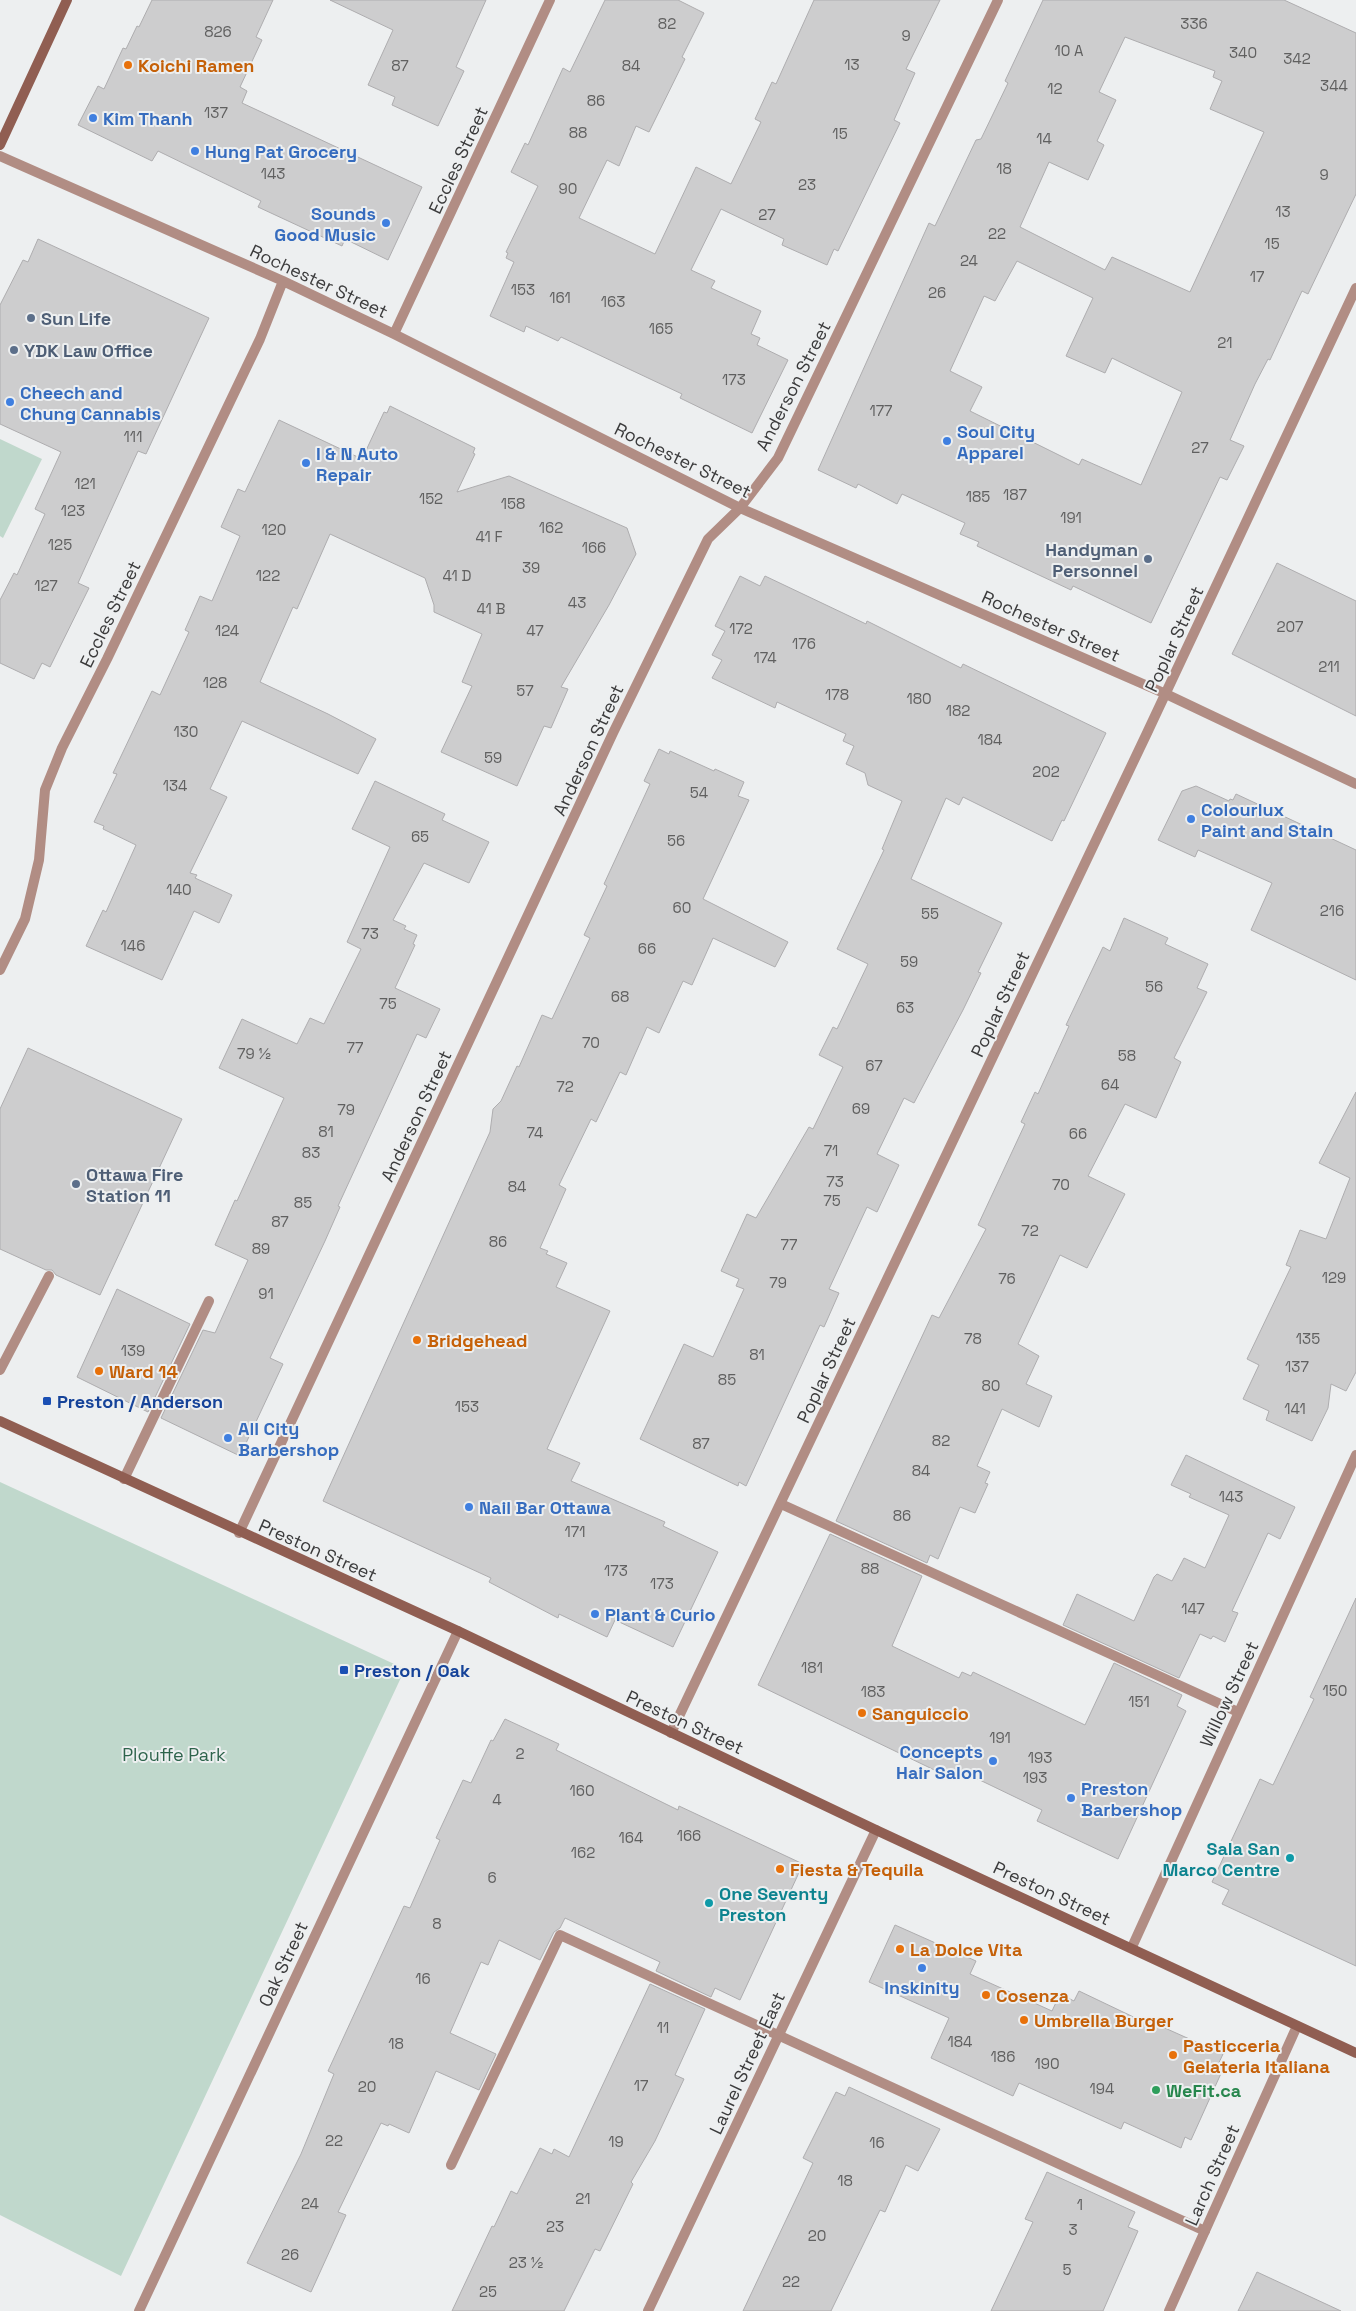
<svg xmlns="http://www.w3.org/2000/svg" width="1356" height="2311" viewBox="0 0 1356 2311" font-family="'Space Grotesk',sans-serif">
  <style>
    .green { fill: #c0d8cc }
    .building { fill: #cdcdce; stroke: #aeadaf; fill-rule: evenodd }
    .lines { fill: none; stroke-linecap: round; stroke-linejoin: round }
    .service { stroke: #b18d84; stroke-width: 10 }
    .minor { stroke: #b18d84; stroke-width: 10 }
    .secondary { stroke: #905e52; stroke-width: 10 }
    .food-dot { fill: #e8710a; stroke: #edeff0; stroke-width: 2 }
    .shop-dot { fill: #3f7fe0; stroke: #edeff0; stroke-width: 2 }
    .service-dot { fill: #5c6f8a; stroke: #edeff0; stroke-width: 2 }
    .transit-dot { fill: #1a4fb4; stroke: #edeff0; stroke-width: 2 }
    .culture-dot { fill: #0f9aa8; stroke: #edeff0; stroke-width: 2 }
    .leisure-dot { fill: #2e9e5b; stroke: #edeff0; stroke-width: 2 }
    .labels { text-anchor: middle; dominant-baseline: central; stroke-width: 4; stroke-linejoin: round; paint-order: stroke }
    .number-label { font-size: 15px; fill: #606060 }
    .food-label { font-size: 18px; font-weight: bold; fill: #c56008; stroke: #edeff0; text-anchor: start }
    .shop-label { font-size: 18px; font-weight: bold; fill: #366cbe; stroke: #edeff0; text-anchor: start }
    .street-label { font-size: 18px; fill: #3b3b3c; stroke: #edeff0 }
    .service-label { font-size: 18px; font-weight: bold; fill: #4e5e75; stroke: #edeff0; text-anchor: start }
    .transit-label { font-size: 18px; font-weight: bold; fill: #164399; stroke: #edeff0; text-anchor: start }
    .park-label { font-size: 18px; fill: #2e644c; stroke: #edeff0 }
    .culture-label { font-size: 18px; font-weight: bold; fill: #0d838f; stroke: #edeff0; text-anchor: end }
    .leisure-label { font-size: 18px; font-weight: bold; fill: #27864d; stroke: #edeff0; text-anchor: start }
  </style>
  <rect width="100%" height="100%" fill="#edeff0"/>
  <!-- green -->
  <path class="green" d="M 0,439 L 42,459 L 3,538 L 0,536 Z
    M 0,1482 L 405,1669 L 121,2276 L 0,2215 Z"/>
  <!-- building -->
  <path class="building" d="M 152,0 L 273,0 L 256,37 L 262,40 L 240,87 L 247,91 L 242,103 L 422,187 L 388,260 L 345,239 L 342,246 L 258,207 L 261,201 L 158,151 L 152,161 L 78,125 L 98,86 L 104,89 L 123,48 L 126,49 L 137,26 L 139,27 Z
    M 330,0 L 486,0 L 456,67 L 464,71 L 438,126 L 392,105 L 395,97 L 368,85 L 393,30 Z
    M 605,0 L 678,0 L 704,13 L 682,57 L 685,59 L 649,132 L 636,126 L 619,166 L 607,160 L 579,218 L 655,254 L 696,167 L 731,184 L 761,122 L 755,119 L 772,82 L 776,84 L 814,0 L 940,0 L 906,69 L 915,73 L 894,120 L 900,123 L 838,251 L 834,249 L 827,265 L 782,245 L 784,239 L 721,209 L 691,270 L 715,281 L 711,288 L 761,311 L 751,334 L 760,338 L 757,345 L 788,360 L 752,433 L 680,398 L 682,394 L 561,337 L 558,341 L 526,326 L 524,332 L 490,316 L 514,262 L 506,258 L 508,253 L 506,252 L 538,186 L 511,172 L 525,143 L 528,145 L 563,68 L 570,72 Z
    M 1043,0 L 1284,0 L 1356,33 L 1356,194 L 1308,294 L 1302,291 L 1270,360 L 1268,359 L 1255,384 L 1230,440 L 1244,446 L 1227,480 L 1220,477 L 1151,623 L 1073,586 L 1071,590 L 977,546 L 979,542 L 960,534 L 965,523 L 902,494 L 897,504 L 858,484 L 856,488 L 818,470 L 929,223 L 935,226 L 976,140 L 981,139 L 1008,83 L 1005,81 ZM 1125,37 L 1215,71 L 1213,77 L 1222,81 L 1210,109 L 1264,132 L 1190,292 L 1112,257 L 1105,270 L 1020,227 L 1049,162 L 1088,180 L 1104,145 L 1097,141 L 1116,100 L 1099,92 ZM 1017,261 L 1093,298 L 1066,356 L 1105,373 L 1112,358 L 1182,392 L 1141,485 L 1082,459 L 1079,465 L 970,411 L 982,387 L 950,371 L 984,296 L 995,301 Z
    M 38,239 L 209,318 L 146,454 L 138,451 L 78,583 L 89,588 L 50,667 L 42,663 L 34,679 L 0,663 L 0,600 L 14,573 L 17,575 L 45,514 L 35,509 L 61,452 L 0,424 L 0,305 L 23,260 L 28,262 Z
    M 390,406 L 475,448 L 473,453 L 475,454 L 457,492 L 509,476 L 627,528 L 636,554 L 609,605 L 561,687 L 568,689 L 551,728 L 544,726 L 517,786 L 441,752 L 472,686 L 462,682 L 482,634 L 434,612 L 434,605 L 425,578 L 330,534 L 297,609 L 293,607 L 260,682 L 328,714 L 376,739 L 358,774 L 242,721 L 210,789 L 227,797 L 190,873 L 197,875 L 195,878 L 232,895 L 219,923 L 194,911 L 162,980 L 86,946 L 103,910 L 106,912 L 136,845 L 103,829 L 104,826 L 94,822 L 117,774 L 113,773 L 152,691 L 160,695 L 189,632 L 185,630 L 200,596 L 212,601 L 240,536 L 221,527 L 238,489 L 245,492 L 279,420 L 362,459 L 384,412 L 387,413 Z
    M 1277,563 L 1356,601 L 1356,716 L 1232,654 Z
    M 740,576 L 760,586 L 765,576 L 866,624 L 867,621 L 961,668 L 963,664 L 1106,733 L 1064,821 L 1062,820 L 1052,841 L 963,797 L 959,805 L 946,798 L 911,879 L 1002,923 L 978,972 L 981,973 L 963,1010 L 914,1103 L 904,1098 L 877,1154 L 899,1165 L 877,1212 L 867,1207 L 829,1289 L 839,1293 L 824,1327 L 820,1325 L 746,1486 L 739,1482 L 738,1486 L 640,1439 L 684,1344 L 713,1357 L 744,1289 L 736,1286 L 739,1279 L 721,1271 L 747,1214 L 756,1218 L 809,1127 L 813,1129 L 843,1067 L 819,1055 L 833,1027 L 837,1029 L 868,964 L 837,949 L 884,850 L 882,849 L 902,801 L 868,785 L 865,773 L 846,764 L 854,746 L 843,741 L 846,734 L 777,702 L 775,708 L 712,678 L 722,660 L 712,655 L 725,631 L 715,626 Z
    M 659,749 L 669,754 L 670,751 L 714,771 L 715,769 L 744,782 L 738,796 L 749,800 L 703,899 L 788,942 L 775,967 L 713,938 L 692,985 L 683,981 L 659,1033 L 647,1027 L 626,1075 L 620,1072 L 596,1122 L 591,1119 L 559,1185 L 566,1189 L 540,1248 L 548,1251 L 546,1254 L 567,1263 L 556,1287 L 610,1311 L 547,1449 L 580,1463 L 571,1481 L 665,1522 L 663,1526 L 718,1552 L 673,1647 L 615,1620 L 607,1637 L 559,1614 L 558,1618 L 489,1582 L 491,1578 L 323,1501 L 490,1132 L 493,1109 L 501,1101 L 517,1066 L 519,1067 L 542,1015 L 552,1019 L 590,938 L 584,935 L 607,886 L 604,884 L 650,784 L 644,781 Z
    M 375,781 L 445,814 L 442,820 L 489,842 L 469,883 L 424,863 L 393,920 L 406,926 L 404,929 L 417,935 L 413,944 L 415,945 L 395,988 L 440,1009 L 426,1038 L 417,1034 L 338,1206 L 340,1207 L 325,1241 L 270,1358 L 283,1364 L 240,1456 L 161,1418 L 203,1330 L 215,1333 L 248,1260 L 215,1245 L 235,1200 L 237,1201 L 284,1098 L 219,1068 L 242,1019 L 297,1044 L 310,1018 L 324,1024 L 361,949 L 347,942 L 390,847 L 352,829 Z
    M 1196,786 L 1229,801 L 1230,799 L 1233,800 L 1236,794 L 1356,850 L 1356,980 L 1251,930 L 1272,883 L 1198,850 L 1195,857 L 1158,840 L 1182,791 Z
    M 1124,918 L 1168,938 L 1165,944 L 1208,964 L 1197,988 L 1207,992 L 1174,1058 L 1181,1062 L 1156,1118 L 1125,1104 L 1088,1176 L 1125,1194 L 1087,1268 L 1060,1255 L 1018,1344 L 1039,1356 L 1026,1384 L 1052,1396 L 1039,1427 L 1002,1409 L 977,1466 L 990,1472 L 985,1483 L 988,1484 L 975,1513 L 960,1507 L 938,1559 L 930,1555 L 927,1563 L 836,1521 L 932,1315 L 939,1318 L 986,1229 L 978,1225 L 1025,1124 L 1021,1122 L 1035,1092 L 1038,1094 L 1069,1026 L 1066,1025 L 1103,947 L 1110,951 Z
    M 28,1048 L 182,1119 L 100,1295 L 56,1275 L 52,1270 L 46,1270 L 0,1249 L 0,1109 Z
    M 1356,1092 L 1356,1372 L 1346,1391 L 1331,1384 L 1328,1408 L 1312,1441 L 1266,1420 L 1269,1411 L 1243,1399 L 1259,1365 L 1247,1359 L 1291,1267 L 1286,1265 L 1300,1230 L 1326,1239 L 1350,1178 L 1319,1163 Z
    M 117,1289 L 190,1324 L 148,1412 L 77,1377 Z
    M 1186,1455 L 1295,1507 L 1280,1539 L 1268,1533 L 1232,1611 L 1238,1613 L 1225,1642 L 1213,1636 L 1211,1639 L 1200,1634 L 1179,1678 L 1063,1625 L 1077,1594 L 1134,1621 L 1154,1577 L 1157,1574 L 1172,1581 L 1184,1558 L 1205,1568 L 1229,1515 L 1189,1497 L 1191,1494 L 1171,1485 Z
    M 830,1534 L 922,1576 L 892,1646 L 959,1678 L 962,1672 L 971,1676 L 973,1672 L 1085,1725 L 1114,1663 L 1182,1695 L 1177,1706 L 1186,1711 L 1118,1859 L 1037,1821 L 1042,1810 L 959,1770 L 953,1779 L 758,1685 Z
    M 1356,1598 L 1356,1966 L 1222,1904 L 1229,1890 L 1212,1882 L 1260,1779 L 1273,1785 L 1314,1699 L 1310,1697 Z
    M 505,1719 L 559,1744 L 556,1750 L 678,1810 L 679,1806 L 803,1864 L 740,2000 L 715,1988 L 711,1997 L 656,1971 L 660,1962 L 565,1918 L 560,1928 L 554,1932 L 540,1960 L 499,1940 L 488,1965 L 481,1962 L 450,2033 L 496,2054 L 479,2090 L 436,2071 L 409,2133 L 389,2124 L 388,2126 L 381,2123 L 338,2212 L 346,2215 L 311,2292 L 247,2263 L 301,2154 L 334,2074 L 328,2071 L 404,1906 L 410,1908 L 440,1840 L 436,1838 L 463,1780 L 471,1783 L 491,1740 L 493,1741 Z
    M 895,1925 L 976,1961 L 970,1974 L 1052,2011 L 1060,1994 L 1074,2001 L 1079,1991 L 1146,2023 L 1147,2020 L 1223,2054 L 1217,2067 L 1223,2069 L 1191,2140 L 1185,2137 L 1181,2148 L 1124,2122 L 1121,2129 L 1019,2083 L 1013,2096 L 931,2058 L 949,2018 L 869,1982 Z
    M 650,1984 L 705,2009 L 675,2075 L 684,2079 L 655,2141 L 631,2182 L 633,2184 L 600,2251 L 595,2249 L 564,2311 L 452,2311 L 492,2226 L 494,2227 L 511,2191 L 517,2194 L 540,2148 L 552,2154 L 554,2149 L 569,2157 Z
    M 849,2087 L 940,2129 L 918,2171 L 906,2165 L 885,2212 L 880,2210 L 831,2311 L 743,2311 L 813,2163 L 803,2158 L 836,2092 L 845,2096 Z
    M 1047,2172 L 1135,2212 L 1128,2227 L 1138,2231 L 1103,2311 L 991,2311 L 1033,2222 L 1025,2219 Z
    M 1257,2272 L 1341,2311 L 1238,2311 Z"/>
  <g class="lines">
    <!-- service -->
    <path class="service" d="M 0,1370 L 49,1276
      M 124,1479 L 209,1301
      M 781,1504 L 1238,1712
      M 451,2165 L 560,1935 L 1205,2231"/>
    <!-- minor -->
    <path class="minor" d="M 0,156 L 283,281 L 394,334 L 740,508 L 1166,694 L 1356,784
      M 394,334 L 550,0
      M 0,970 L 25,919 L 39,860 L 45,790 L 62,748 L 107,659 L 260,339 L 283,281
      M 239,1533 L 613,733 L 708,539 L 740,508 L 778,458 L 998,0
      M 671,1733 L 1147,733 L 1356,288
      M 1132,1947 L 1356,1455
      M 139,2311 L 458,1631
      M 648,2311 L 876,1830
      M 1169,2311 L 1297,2026"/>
    <!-- secondary -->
    <path class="secondary" d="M 0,145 L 67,0
      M 0,1421 L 458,1631 L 876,1830 L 1356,2053"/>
  </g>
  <!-- markers -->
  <g class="food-dot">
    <circle cx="128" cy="65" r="5"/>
    <circle cx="417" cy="1340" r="5"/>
    <circle cx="99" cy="1371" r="5"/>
    <circle cx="862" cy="1713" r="5"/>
    <circle cx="780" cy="1869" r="5"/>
    <circle cx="900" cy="1949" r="5"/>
    <circle cx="986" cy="1995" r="5"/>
    <circle cx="1024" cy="2020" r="5"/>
    <circle cx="1173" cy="2055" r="5"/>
  </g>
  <g class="shop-dot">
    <circle cx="93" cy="118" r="5"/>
    <circle cx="195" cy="151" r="5"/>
    <circle cx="386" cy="223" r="5"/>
    <circle cx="10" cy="402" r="5"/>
    <circle cx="947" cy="441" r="5"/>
    <circle cx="306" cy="463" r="5"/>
    <circle cx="1191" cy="819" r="5"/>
    <circle cx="228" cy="1438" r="5"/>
    <circle cx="469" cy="1507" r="5"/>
    <circle cx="595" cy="1614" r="5"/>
    <circle cx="993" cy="1761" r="5"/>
    <circle cx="1071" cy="1798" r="5"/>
    <circle cx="922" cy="1968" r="5"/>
  </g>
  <g class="service-dot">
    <circle cx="31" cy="318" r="5"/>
    <circle cx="14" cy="350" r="5"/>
    <circle cx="1148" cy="559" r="5"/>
    <circle cx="76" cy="1184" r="5"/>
  </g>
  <g class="transit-dot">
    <rect x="42" y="1396" width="10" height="10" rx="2.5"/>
    <rect x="339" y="1665" width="10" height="10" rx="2.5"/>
  </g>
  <g class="culture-dot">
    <circle cx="1290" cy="1858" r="5"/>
    <circle cx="709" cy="1903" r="5"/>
  </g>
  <circle class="leisure-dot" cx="1156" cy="2090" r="5"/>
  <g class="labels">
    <!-- number labels -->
    <g class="number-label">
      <text x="667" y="23">82</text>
      <text x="1194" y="23">336</text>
      <text x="218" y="31">826</text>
      <text x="906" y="35">9</text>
      <text x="1069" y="50">10 A</text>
      <text x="1243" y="52">340</text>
      <text x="1297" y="58">342</text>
      <text x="852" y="64">13</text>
      <text x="400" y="65">87</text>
      <text x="631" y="65">84</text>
      <text x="1334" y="85">344</text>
      <text x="1055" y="88">12</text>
      <text x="596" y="100">86</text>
      <text x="216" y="112">137</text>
      <text x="578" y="132">88</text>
      <text x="840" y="133">15</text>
      <text x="1044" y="138">14</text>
      <text x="1004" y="168">18</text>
      <text x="273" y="173">143</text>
      <text x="1324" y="174">9</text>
      <text x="807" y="184">23</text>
      <text x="568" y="188">90</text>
      <text x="1283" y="211">13</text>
      <text x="767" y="214">27</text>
      <text x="997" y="233">22</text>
      <text x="1272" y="243">15</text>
      <text x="969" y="260">24</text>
      <text x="1257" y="276">17</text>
      <text x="523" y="289">153</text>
      <text x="937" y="292">26</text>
      <text x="560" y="297">161</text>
      <text x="613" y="301">163</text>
      <text x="661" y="328">165</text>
      <text x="1225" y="342">21</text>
      <text x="734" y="379">173</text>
      <text x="881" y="410">177</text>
      <text x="133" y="436">111</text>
      <text x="1200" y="447">27</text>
      <text x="85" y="483">121</text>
      <text x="1015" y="494">187</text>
      <text x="978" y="496">185</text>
      <text x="431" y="498">152</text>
      <text x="513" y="503">158</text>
      <text x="73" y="510">123</text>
      <text x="1071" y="517">191</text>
      <text x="551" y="527">162</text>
      <text x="274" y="529">120</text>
      <text x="489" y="536">41 F</text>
      <text x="60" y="544">125</text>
      <text x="594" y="547">166</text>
      <text x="531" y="567">39</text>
      <text x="268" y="575">122</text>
      <text x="457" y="575">41 D</text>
      <text x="46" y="585">127</text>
      <text x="577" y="602">43</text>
      <text x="491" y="608">41 B</text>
      <text x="1290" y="626">207</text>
      <text x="741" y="628">172</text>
      <text x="227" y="630">124</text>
      <text x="535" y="630">47</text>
      <text x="804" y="643">176</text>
      <text x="765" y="657">174</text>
      <text x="1329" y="666">211</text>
      <text x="215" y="682">128</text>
      <text x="525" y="690">57</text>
      <text x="837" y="694">178</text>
      <text x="919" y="698">180</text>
      <text x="958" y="710">182</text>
      <text x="186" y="731">130</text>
      <text x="990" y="739">184</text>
      <text x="493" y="757">59</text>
      <text x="1046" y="771">202</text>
      <text x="175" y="785">134</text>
      <text x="699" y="792">54</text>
      <text x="420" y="836">65</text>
      <text x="676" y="840">56</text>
      <text x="179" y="889">140</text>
      <text x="682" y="907">60</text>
      <text x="1332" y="910">216</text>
      <text x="930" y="913">55</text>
      <text x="370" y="933">73</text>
      <text x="133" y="945">146</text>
      <text x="647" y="948">66</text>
      <text x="909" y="961">59</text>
      <text x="1154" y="986">56</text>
      <text x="620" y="996">68</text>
      <text x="388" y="1003">75</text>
      <text x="905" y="1007">63</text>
      <text x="591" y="1042">70</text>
      <text x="355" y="1047">77</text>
      <text x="254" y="1053">79 ½</text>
      <text x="1127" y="1055">58</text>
      <text x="874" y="1065">67</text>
      <text x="1110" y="1084">64</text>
      <text x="565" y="1086">72</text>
      <text x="861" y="1108">69</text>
      <text x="346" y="1109">79</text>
      <text x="326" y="1131">81</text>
      <text x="535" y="1132">74</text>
      <text x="1078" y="1133">66</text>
      <text x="831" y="1150">71</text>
      <text x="311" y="1152">83</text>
      <text x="835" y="1181">73</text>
      <text x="1061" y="1184">70</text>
      <text x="517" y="1186">84</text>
      <text x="832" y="1200">75</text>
      <text x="303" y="1202">85</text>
      <text x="280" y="1221">87</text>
      <text x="1030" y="1230">72</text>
      <text x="498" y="1241">86</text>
      <text x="789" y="1244">77</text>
      <text x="261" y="1248">89</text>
      <text x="1334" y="1277">129</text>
      <text x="1007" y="1278">76</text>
      <text x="778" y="1282">79</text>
      <text x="266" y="1293">91</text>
      <text x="973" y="1338">78</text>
      <text x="1308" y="1338">135</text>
      <text x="133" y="1350">139</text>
      <text x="757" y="1354">81</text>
      <text x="1297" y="1366">137</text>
      <text x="727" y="1379">85</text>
      <text x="991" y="1385">80</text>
      <text x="467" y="1406">153</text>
      <text x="1295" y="1408">141</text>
      <text x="941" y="1440">82</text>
      <text x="701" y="1443">87</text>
      <text x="921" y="1470">84</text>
      <text x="1231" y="1496">143</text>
      <text x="902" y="1515">86</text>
      <text x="575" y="1531">171</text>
      <text x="870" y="1568">88</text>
      <text x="616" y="1570">173</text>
      <text x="662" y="1583">173</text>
      <text x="1193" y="1608">147</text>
      <text x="812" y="1667">181</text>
      <text x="1335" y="1690">150</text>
      <text x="873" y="1691">183</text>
      <text x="1139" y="1701">151</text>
      <text x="1000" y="1737">191</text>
      <text x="520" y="1753">2</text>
      <text x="1040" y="1757">193</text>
      <text x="1035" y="1777">193</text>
      <text x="582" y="1790">160</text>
      <text x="497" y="1799">4</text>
      <text x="689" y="1835">166</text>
      <text x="631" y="1837">164</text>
      <text x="583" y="1852">162</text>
      <text x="492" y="1877">6</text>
      <text x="437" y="1923">8</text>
      <text x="423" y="1978">16</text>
      <text x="663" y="2027">11</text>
      <text x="960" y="2041">184</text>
      <text x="396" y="2043">18</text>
      <text x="1003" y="2056">186</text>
      <text x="1047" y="2063">190</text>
      <text x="641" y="2085">17</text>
      <text x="367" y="2086">20</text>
      <text x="1102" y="2088">194</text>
      <text x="334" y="2140">22</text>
      <text x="616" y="2141">19</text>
      <text x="877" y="2142">16</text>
      <text x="845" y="2180">18</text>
      <text x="583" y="2198">21</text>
      <text x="310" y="2203">24</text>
      <text x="1080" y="2204">1</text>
      <text x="555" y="2226">23</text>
      <text x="1073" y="2229">3</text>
      <text x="817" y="2235">20</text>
      <text x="290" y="2254">26</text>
      <text x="526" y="2262">23 ½</text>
      <text x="1067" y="2269">5</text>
      <text x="791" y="2281">22</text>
      <text x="488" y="2291">25</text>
    </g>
    <!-- food labels -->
    <g class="food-label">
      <text x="138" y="65">Koichi Ramen</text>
      <text x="427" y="1340">Bridgehead</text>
      <text x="109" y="1371">Ward 14</text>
      <text x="872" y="1713">Sanguiccio</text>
      <text x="790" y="1869">Fiesta &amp; Tequila</text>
      <text x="910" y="1949">La Dolce Vita</text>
      <text x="996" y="1995">Cosenza</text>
      <text x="1034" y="2020">Umbrella Burger</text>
      <text x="1183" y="2045">Pasticceria<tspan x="1183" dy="21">Gelateria Italiana</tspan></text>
    </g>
    <!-- shop labels -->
    <g class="shop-label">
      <text x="103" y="118">Kim Thanh</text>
      <text x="205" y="151">Hung Pat Grocery</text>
      <text x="376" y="213" text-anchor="end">Sounds<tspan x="376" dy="21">Good Music</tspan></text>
      <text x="20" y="392">Cheech and<tspan x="20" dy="21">Chung Cannabis</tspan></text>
      <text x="957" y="431">Soul City<tspan x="957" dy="21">Apparel</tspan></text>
      <text x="316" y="453">I &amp; N Auto<tspan x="316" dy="21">Repair</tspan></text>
      <text x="1201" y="809">Colourlux<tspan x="1201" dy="21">Paint and Stain</tspan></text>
      <text x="238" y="1428">All City<tspan x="238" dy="21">Barbershop</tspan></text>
      <text x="479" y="1507">Nail Bar Ottawa</text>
      <text x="605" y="1614">Plant &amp; Curio</text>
      <text x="983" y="1751" text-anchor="end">Concepts<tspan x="983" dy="21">Hair Salon</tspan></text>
      <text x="1081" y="1788">Preston<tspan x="1081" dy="21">Barbershop</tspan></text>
      <text x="922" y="1987" text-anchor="middle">Inskinity</text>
    </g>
    <!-- street labels -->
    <g class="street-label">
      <text transform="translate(458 160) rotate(-65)">Eccles Street</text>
      <text transform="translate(319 281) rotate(25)">Rochester Street</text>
      <text transform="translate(793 386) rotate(-63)">Anderson Street</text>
      <text transform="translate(683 460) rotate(26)">Rochester Street</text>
      <text transform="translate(110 614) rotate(-64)">Eccles Street</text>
      <text transform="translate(1051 626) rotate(24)">Rochester Street</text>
      <text transform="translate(1174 639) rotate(-65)">Poplar Street</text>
      <text transform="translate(588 750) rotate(-65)">Anderson Street</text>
      <text transform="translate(1000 1004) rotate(-65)">Poplar Street</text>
      <text transform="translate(416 1116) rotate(-65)">Anderson Street</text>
      <text transform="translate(826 1370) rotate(-65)">Poplar Street</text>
      <text transform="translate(318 1550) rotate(24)">Preston Street</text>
      <text transform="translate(1229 1694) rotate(-65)">Willow Street</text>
      <text transform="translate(685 1722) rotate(25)">Preston Street</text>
      <text transform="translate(1052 1893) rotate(25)">Preston Street</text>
      <text transform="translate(283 1964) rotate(-65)">Oak Street</text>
      <text transform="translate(747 2063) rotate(-65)">Laurel Street East</text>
      <text transform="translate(1212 2175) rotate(-66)">Larch Street</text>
    </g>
    <!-- service labels -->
    <g class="service-label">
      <text x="41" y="318">Sun Life</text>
      <text x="24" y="350">YDK Law Office</text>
      <text x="1138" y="549" text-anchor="end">Handyman<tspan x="1138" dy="21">Personnel</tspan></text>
      <text x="86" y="1174">Ottawa Fire<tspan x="86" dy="21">Station 11</tspan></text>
    </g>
    <!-- transit labels -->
    <g class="transit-label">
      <text x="57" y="1401">Preston / Anderson</text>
      <text x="354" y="1670">Preston / Oak</text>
    </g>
    <!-- park labels -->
    <g class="park-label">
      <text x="174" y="1754">Plouffe Park</text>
    </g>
    <!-- culture labels -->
    <g class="culture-label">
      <text x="1280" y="1848">Sala San<tspan x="1280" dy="21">Marco Centre</tspan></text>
      <text x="719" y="1893" text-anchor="start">One Seventy<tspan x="719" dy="21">Preston</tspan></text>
    </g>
    <!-- leisure labels -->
    <g class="leisure-label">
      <text x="1166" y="2090">WeFit.ca</text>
    </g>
  </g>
</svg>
